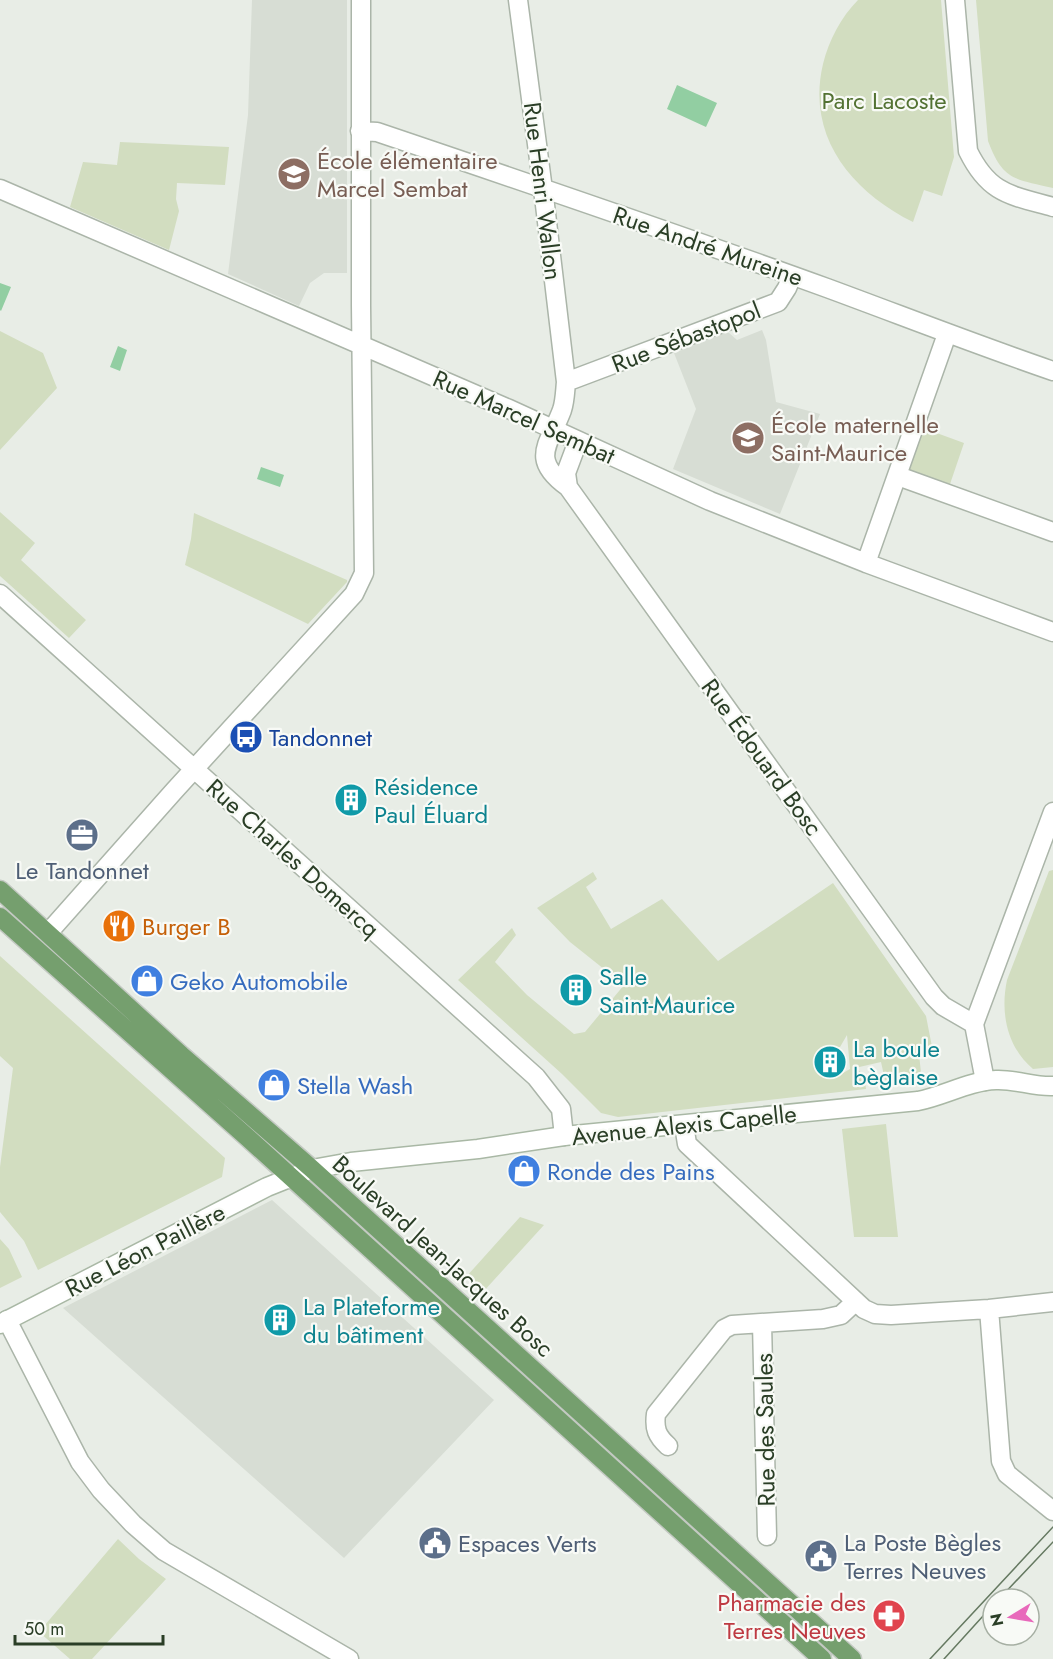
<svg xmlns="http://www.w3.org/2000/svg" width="1053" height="1659" viewBox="0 0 1053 1659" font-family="Jost,sans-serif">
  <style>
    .built { fill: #d7ddd4 }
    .green { fill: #d2ddc0; fill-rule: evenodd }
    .water { fill: #92cea2 }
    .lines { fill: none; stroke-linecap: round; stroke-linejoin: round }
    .street-casing { stroke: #abb5a9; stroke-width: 21 }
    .secondary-casing { stroke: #a9b8a5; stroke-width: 21 }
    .primary-casing { stroke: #c3c9c2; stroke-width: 21 }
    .street { stroke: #fff; stroke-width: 18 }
    .secondary { stroke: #fff; stroke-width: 18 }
    .primary { stroke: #759f6e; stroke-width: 18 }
    .tram { stroke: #657961; stroke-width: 1.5 }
    .labels { text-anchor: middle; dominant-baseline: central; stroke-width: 4.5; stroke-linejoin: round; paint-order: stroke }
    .park-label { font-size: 24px; fill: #537233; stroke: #f8faf6 }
    .education-label { font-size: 24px; fill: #785e54; stroke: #f8faf6; text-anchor: start }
    .street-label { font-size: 24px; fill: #2a3e26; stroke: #f8faf6 }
    .transit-label { font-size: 24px; fill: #164399; stroke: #f8faf6; text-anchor: start }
    .culture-label { font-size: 24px; fill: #0d838f; stroke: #f8faf6; text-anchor: start }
    .service-label { font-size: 24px; fill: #4e5e75; stroke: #f8faf6; text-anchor: start }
    .food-label { font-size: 24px; fill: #c56008; stroke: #f8faf6; text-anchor: start }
    .shop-label { font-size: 24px; fill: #366cbe; stroke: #f8faf6; text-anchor: start }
    .health-label { font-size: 24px; fill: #be3a42; stroke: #f8faf6; text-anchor: end }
  </style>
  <rect width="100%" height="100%" fill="#e8ede6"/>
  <!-- built -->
  <path class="built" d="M 252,0 L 347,0 L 347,273 L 324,273 L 310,283 L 299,306 L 228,274 L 248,115 Z
    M 762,330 L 766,340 L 776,402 L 820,414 L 780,514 L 673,469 L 696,409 L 674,353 L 728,332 L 737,340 Z
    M 272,1200 L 494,1400 L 344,1558 L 63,1308 Z"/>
  <!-- green -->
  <path class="green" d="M 858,0 L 941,0 L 954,157 L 942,196 L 924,190 L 913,222 C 851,191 806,136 823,64 C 829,40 841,17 858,0 Z
    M 976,0 L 1053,0 L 1053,188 C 1015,179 1003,181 988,141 Z
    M 120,142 L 229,147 L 225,185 L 177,183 L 176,199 L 179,211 L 169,250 L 70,207 L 83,162 L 117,165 Z
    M 0,331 L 43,353 L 57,388 L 0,450 Z
    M 923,428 L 964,443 L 949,487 L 908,472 Z
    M 0,512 L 35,543 L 21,560 L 86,620 L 69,638 L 0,576 Z
    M 194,513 L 347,580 L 347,582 L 308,624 L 185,565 L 191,539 Z
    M 1053,870 L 1053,1067 L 1033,1069 C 1007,1047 1000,1013 1007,980 L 1049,871 Z
    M 593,872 L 597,879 L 586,887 L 611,929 L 662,899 L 718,961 L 833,883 L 926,1016 L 933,1052 L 919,1054 L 921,1073 L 885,1080 L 881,1062 L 855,1068 L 864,1074 L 866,1089 L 618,1117 L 601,1113 L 562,1074 L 458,980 L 512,928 L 516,935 L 495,962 L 527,995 L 574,1034 L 585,1032 L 624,985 L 570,942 L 537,908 ZM 847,1035 L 850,1069 L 843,1073 L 820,1076 L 818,1050 L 840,1047 Z
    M 0,956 L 225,1158 L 222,1177 L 38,1270 L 24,1241 L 0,1212 L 0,1167 L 13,1068 L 0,1056 Z
    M 886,1124 L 898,1237 L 854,1237 L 842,1129 Z
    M 520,1217 L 544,1225 L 483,1292 L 466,1277 Z
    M 0,1239 L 9,1249 L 22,1277 L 0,1288 Z
    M 118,1539 L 139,1559 L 166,1579 L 92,1659 L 70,1659 L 39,1632 Z"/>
  <!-- water -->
  <path class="water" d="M 677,85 L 717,103 L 706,127 L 667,109 Z
    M 0,283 L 11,287 L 1,311 L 0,310 Z
    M 118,346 L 127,350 L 120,371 L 110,367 Z
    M 261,467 L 284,475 L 280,487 L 257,479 Z"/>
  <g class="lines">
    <defs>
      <path id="street" d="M 518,0 L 545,205 L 566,382 C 565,392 565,401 562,410 C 549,445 529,459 568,487 L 934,997 L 943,1006 L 974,1024 L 985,1081
        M 955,0 L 968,151 C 989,194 1010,195 1053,207
        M 360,131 L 377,132 C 528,183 678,234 827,288 C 903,316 977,345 1053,371
        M 0,189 L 509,409 L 710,501 L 866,563 L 1053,632
        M 566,382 L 778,302 L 787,288 L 792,276
        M 898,476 L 1053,532
        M 568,487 L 566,473 L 578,441
        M 866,563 L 947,334
        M 0,594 L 536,1077 L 561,1109 L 564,1136
        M 48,933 L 174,791 L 354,594 L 364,573 L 361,305 L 361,0
        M 974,1024 L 1053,812
        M 684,1125 L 687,1144 L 864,1309 L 875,1314 L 891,1315 L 989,1309 L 1053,1302
        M 989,1309 L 1001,1461 L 1007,1474 L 1053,1511
        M 7,1320 L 80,1462 L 101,1490 L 133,1524 L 164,1551 L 349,1659
        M 762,1323 L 767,1536
        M 668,1446 C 657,1436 654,1429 656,1414 L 724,1329 L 732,1325 L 823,1319 L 841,1315 L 855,1302"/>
      <path id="secondary" d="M 0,1324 L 267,1187 L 312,1169 L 351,1162 L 478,1149 L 564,1136 L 918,1101 C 944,1096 969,1081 996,1080 C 1015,1079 1034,1087 1053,1086"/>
      <path id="primary" d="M 0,890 L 181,1055 L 312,1169 L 852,1659
        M 0,917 L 248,1138 L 822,1659"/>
    </defs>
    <!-- street casing -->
    <use href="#street" class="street-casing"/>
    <!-- secondary casing -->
    <use href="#secondary" class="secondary-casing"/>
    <!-- primary casing -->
    <use href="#primary" class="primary-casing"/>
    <!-- street -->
    <use href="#street" class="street"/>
    <!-- secondary -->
    <use href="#secondary" class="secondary"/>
    <!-- primary -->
    <use href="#primary" class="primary"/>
    <!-- tram -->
    <path class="tram" d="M 999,1599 L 1053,1542
      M 930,1659 L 1053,1527
      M 944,1659 L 993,1605"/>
  </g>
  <!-- icons -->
  <defs>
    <symbol id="school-disc" viewBox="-11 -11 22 22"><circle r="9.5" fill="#8d6e63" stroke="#f8faf6"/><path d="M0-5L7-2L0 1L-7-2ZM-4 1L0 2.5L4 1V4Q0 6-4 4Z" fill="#fff"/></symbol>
    <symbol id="bus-disc" viewBox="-11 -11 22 22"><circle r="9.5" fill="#1a4fb4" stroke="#f8faf6"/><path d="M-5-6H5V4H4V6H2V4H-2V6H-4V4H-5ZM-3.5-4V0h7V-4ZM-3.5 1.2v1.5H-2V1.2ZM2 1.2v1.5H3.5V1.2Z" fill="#fff"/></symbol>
    <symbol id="building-disc" viewBox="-11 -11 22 22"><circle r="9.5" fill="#0f9aa8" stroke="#f8faf6"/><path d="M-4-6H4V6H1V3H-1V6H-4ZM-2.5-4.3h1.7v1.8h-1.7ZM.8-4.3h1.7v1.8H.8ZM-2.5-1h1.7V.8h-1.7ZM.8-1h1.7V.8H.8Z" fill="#fff"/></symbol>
    <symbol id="office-disc" viewBox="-11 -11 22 22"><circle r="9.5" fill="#5c6f8a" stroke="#f8faf6"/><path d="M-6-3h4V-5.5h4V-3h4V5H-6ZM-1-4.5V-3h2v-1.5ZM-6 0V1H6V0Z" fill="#fff"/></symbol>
    <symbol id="restaurant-disc" viewBox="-11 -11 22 22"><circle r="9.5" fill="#e8710a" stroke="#f8faf6"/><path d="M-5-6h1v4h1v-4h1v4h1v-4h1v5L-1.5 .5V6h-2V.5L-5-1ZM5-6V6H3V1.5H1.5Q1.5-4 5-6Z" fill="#fff"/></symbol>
    <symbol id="shop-disc" viewBox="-11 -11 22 22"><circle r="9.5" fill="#3f7fe0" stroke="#f8faf6"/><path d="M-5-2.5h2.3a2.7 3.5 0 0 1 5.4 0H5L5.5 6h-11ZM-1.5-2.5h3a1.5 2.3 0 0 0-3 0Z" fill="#fff"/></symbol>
    <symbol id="civic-disc" viewBox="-11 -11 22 22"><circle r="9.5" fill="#5c6f8a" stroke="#f8faf6"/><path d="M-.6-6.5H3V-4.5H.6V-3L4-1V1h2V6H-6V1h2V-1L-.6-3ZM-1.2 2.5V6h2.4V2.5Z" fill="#fff"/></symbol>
    <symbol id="pharmacy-disc" viewBox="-11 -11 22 22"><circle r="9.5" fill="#e0444e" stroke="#f8faf6"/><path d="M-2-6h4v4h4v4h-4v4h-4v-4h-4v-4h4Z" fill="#fff"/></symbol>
  </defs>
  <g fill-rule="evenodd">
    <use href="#school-disc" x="275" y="155" width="38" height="38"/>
    <use href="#school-disc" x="729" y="419" width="38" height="38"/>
    <use href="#bus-disc" x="227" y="718" width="38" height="38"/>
    <use href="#building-disc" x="332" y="781" width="38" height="38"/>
    <use href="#office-disc" x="63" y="816" width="38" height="38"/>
    <use href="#restaurant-disc" x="100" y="907" width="38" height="38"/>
    <use href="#shop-disc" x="128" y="962" width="38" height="38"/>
    <use href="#building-disc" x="557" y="971" width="38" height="38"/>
    <use href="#building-disc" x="811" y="1043" width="38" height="38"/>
    <use href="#shop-disc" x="255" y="1066" width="38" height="38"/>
    <use href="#shop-disc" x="505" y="1152" width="38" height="38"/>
    <use href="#building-disc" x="261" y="1301" width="38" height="38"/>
    <use href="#civic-disc" x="416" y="1524" width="38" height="38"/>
    <use href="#civic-disc" x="802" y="1537" width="38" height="38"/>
    <use href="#pharmacy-disc" x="870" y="1597" width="38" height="38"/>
  </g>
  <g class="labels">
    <!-- park labels -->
    <g class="park-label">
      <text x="884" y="100">Parc Lacoste</text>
    </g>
    <!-- education labels -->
    <g class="education-label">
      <text x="317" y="160">École élémentaire<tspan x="317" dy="28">Marcel Sembat</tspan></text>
      <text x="771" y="424">École maternelle<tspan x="771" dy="28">Saint-Maurice</tspan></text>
    </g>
    <!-- street labels -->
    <g class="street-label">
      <text transform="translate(543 191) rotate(83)">Rue Henri Wallon</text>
      <text transform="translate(708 246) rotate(19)">Rue André Mureine</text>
      <text transform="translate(686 337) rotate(-21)">Rue Sébastopol</text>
      <text transform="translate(524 417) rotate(24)">Rue Marcel Sembat</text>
      <text transform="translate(762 757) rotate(54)">Rue Édouard Bosc</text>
      <text transform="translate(293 858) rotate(42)">Rue Charles Domercq</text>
      <text transform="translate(684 1125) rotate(-6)">Avenue Alexis Capelle</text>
      <text transform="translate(145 1250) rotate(-27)">Rue Léon Paillère</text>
      <text transform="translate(443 1256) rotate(42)">Boulevard Jean-Jacques Bosc</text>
      <text transform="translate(765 1430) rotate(-91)">Rue des Saules</text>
    </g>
    <!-- transit labels -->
    <g class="transit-label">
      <text x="269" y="737">Tandonnet</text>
    </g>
    <!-- culture labels -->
    <g class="culture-label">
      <text x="374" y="786">Résidence<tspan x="374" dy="28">Paul Éluard</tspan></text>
      <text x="599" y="976">Salle<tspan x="599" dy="28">Saint-Maurice</tspan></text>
      <text x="853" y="1048">La boule<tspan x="853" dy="28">bèglaise</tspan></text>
      <text x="303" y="1306">La Plateforme<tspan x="303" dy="28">du bâtiment</tspan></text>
    </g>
    <!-- service labels -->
    <g class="service-label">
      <text x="82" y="870" text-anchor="middle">Le Tandonnet</text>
      <text x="844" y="1542">La Poste Bègles<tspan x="844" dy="28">Terres Neuves</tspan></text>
      <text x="458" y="1543">Espaces Verts</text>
    </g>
    <!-- food labels -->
    <g class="food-label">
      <text x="142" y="926">Burger B</text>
    </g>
    <!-- shop labels -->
    <g class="shop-label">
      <text x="170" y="981">Geko Automobile</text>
      <text x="297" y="1085">Stella Wash</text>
      <text x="547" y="1171">Ronde des Pains</text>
    </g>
    <!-- health labels -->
    <g class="health-label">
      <text x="866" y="1602">Pharmacie des<tspan x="866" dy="28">Terres Neuves</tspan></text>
    </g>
  </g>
  <!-- north arrow -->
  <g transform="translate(1011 1617) rotate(259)"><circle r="28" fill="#f8faf6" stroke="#a6afa3" stroke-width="1.5"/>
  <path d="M0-4.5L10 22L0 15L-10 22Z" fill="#e869bb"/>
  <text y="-9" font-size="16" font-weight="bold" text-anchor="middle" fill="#2a3e26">N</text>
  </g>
  <!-- scale -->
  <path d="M15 1635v9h148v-9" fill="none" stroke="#2a3e26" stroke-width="3"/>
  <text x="24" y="1635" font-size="18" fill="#2a3e26" stroke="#f8faf6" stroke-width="4.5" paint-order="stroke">50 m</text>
</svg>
